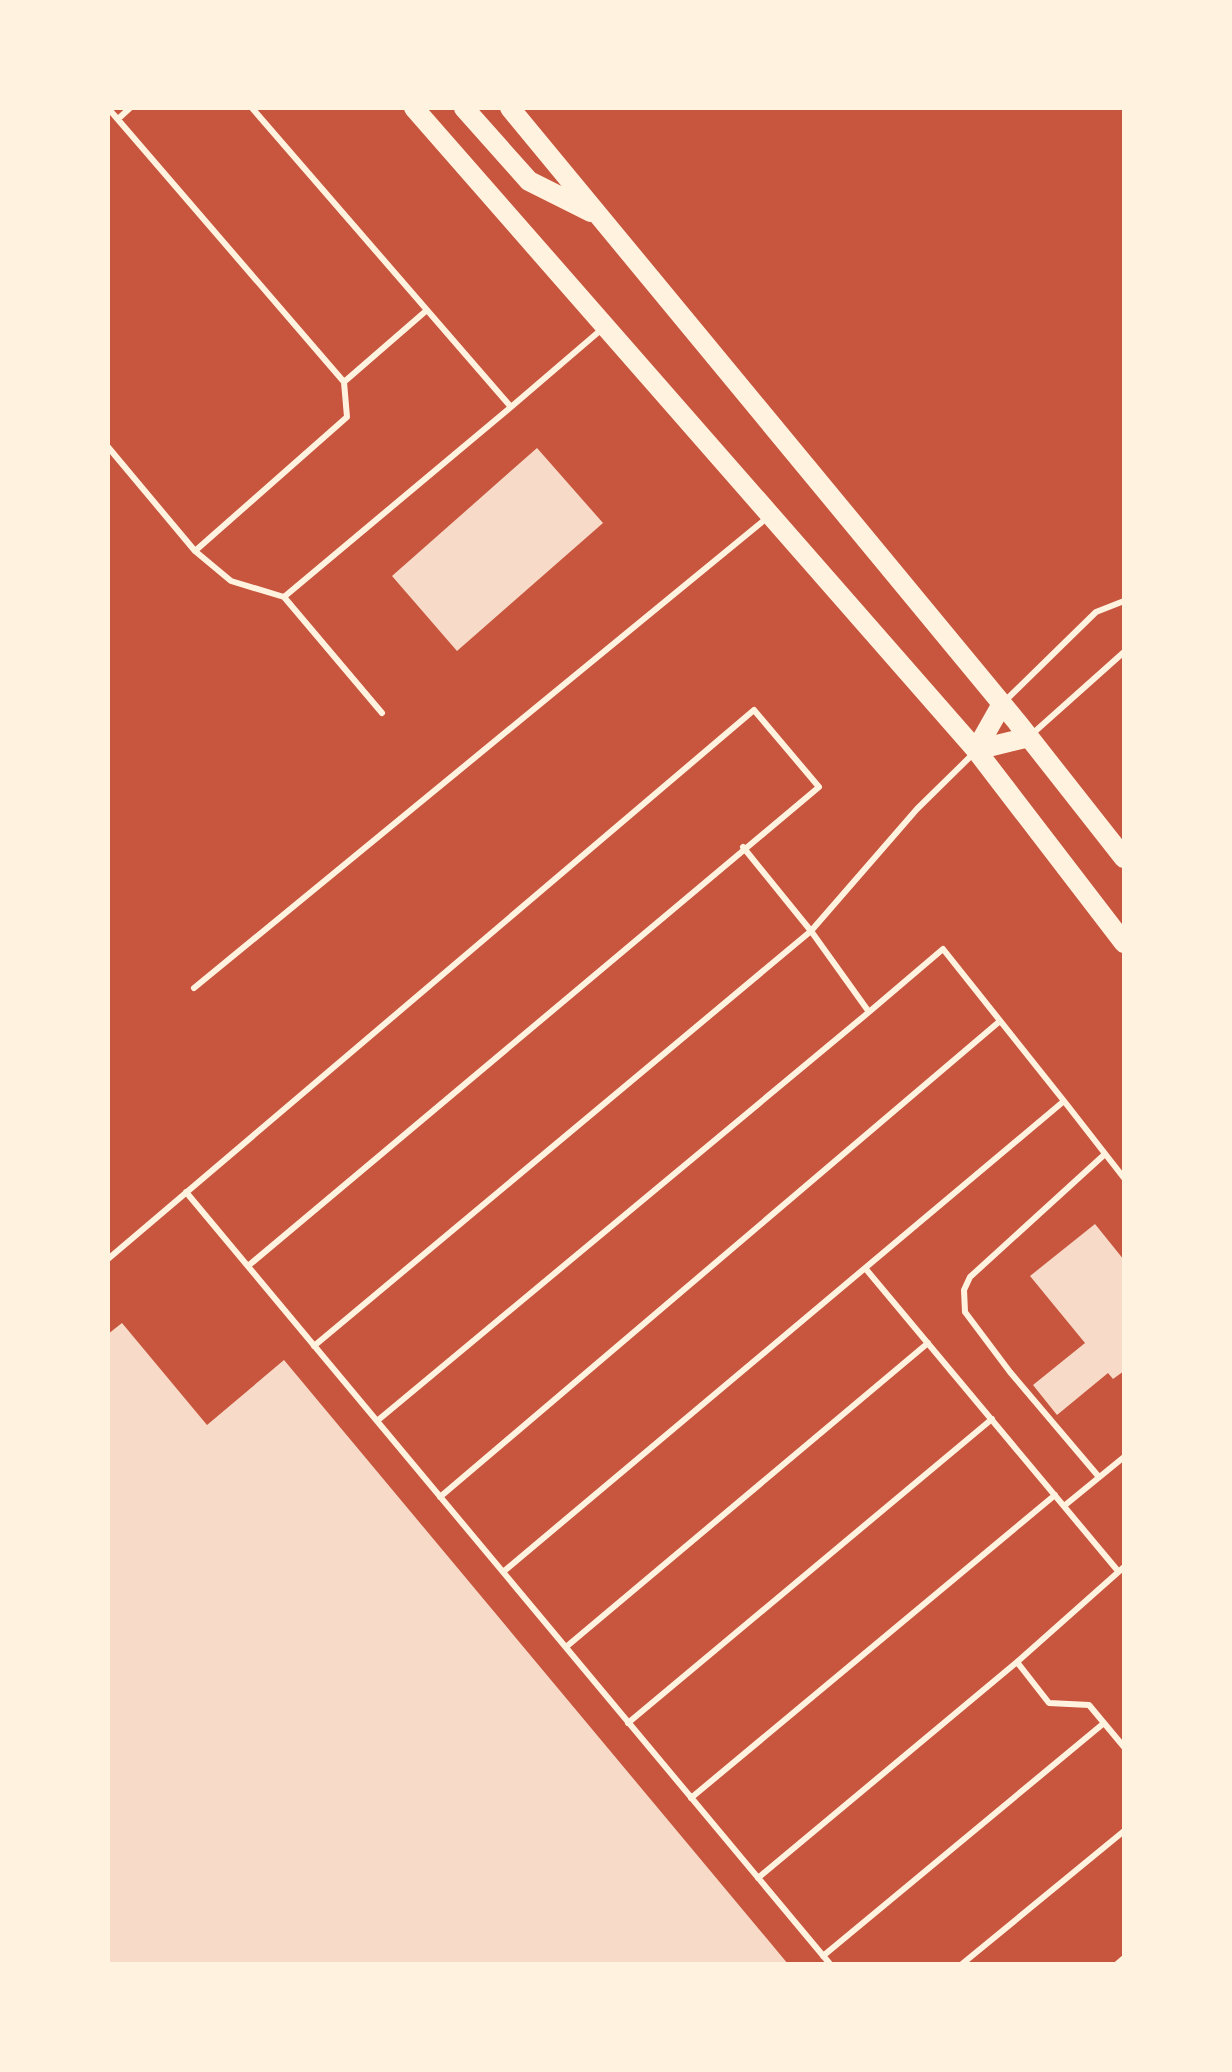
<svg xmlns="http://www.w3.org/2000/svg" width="1232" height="2072" viewBox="0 0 1232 2072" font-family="'Roboto Serif',serif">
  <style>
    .building { fill: #f7dbc8 }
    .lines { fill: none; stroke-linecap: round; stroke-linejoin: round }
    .service { stroke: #fff3e0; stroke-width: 6 }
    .primary { stroke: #fff3e0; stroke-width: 20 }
  </style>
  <rect width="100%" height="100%" fill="#c8553d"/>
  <!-- building -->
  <path class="building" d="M 537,448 L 603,523 L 457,651 L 392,576 Z
    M 1095,1224 L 1124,1260 L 1124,1371 L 1113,1379 L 1108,1373 L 1057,1415 L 1033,1385 L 1085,1343 L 1030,1276 Z
    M 122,1323 L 207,1425 L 284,1360 L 788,1964 L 108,1964 L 108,1334 Z"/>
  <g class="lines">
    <!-- service -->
    <path class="service" d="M 108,108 L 344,382
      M 252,108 L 511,407 L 602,329
      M 118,119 L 130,108
      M 108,447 L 195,551 L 231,581 L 284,597 L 511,407
      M 195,551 L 347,417 L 344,382 L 427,310
      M 284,597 L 382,713
      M 1006,700 L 1096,612 L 1124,601
      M 1031,735 L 1124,652
      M 743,847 L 811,931 L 917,809 L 974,753
      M 194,988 L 768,517
      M 1064,1101 L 1124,1178
      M 186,1192 L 830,1964
      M 108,1259 L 754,710 L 819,787 L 248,1266
      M 865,1268 L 1118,1571
      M 314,1346 L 811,931 L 869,1012 L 943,949 L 1064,1101 L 503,1572
      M 377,1421 L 869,1012
      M 1099,1477 L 1010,1372 L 965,1312 L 964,1290 L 970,1277 L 1105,1154
      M 440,1497 L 1000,1021
      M 1064,1506 L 1124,1457
      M 1124,1567 L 1017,1662 L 1049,1703 L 1089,1705 L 1124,1747
      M 566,1647 L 928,1343
      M 628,1723 L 992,1419
      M 691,1798 L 1055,1495
      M 758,1878 L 1017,1662
      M 823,1956 L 1104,1723
      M 962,1964 L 1124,1831
      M 1117,1964 L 1124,1958"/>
    <!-- primary -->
    <path class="primary" d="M 414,108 L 976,750 L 1124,943
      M 464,108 L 529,181 L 591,212
      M 510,108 L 1017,722 L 1124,858
      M 976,750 L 1029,737
      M 976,750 L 1002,704"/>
  </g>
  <!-- border -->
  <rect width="1232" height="2072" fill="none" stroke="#fff3e0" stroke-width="220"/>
</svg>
